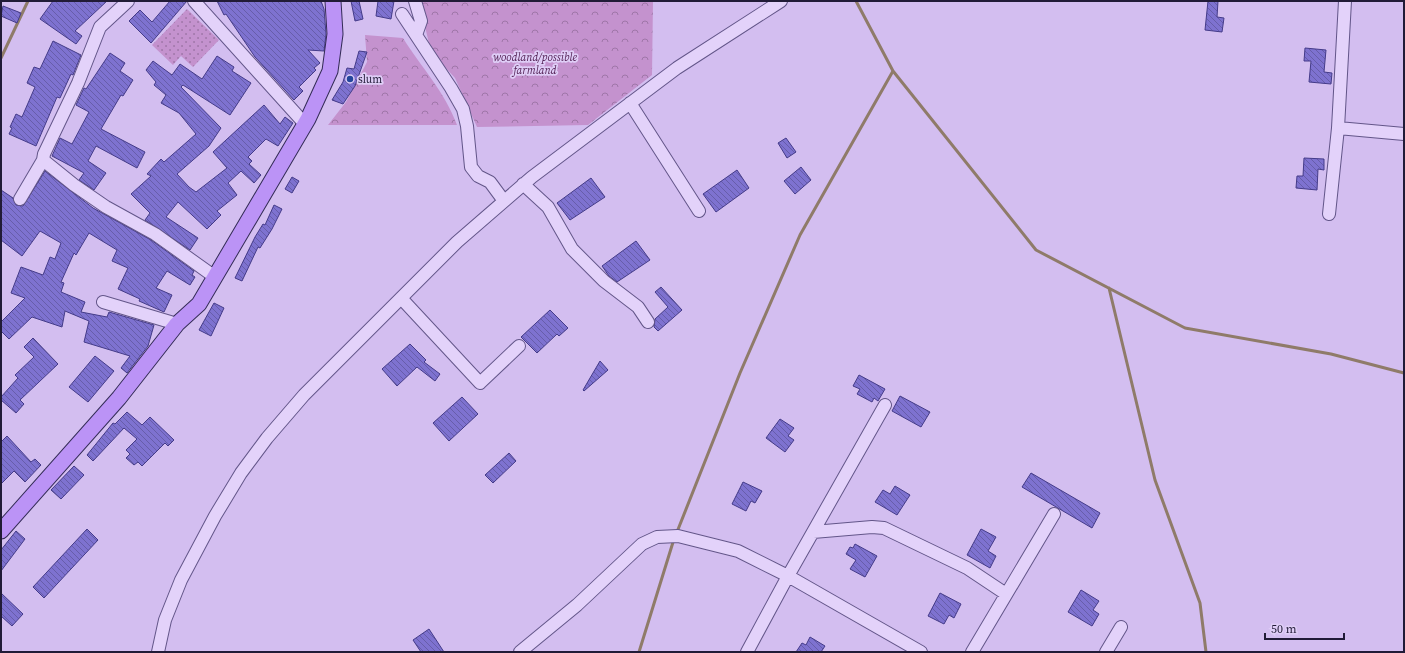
<svg xmlns="http://www.w3.org/2000/svg" width="1405" height="653" viewBox="0 0 1405 653" font-family="'Source Serif 4',serif">
  <style>
    .grass { fill: url(#grass-dots) }
    .forest { fill: url(#forest-crowns) }
    .lines { fill: none; stroke-linecap: round; stroke-linejoin: round }
    .stream { stroke: #8f7b69; stroke-width: 3 }
    .building { fill: url(#building-back-hatch); stroke: #443b89 }
    .minor-casing { stroke: #635689; stroke-width: 14 }
    .major-casing { stroke: #332b56; stroke-width: 17 }
    .minor { stroke: #e3d2fa; stroke-width: 12 }
    .major { stroke: #bb93f6; stroke-width: 15 }
    .poi-dot { fill: #23469b; stroke: #dfcef7; stroke-width: 1.5 }
    .labels { text-anchor: middle; dominant-baseline: central; stroke-width: 3.5; stroke-linejoin: round; paint-order: stroke }
    .park-label { font-size: 11px; font-style: italic; fill: #532155; stroke: #dfcef7 }
    .poi-label { font-size: 11px; fill: #211b37; stroke: #dfcef7; text-anchor: start }
  </style>
  <defs>
    <pattern id="grass-dots" width="8" height="8" patternUnits="userSpaceOnUse"><rect width="8" height="8" fill="#c492ce"/><path d="M2 2h.1M6 6h.1" fill="none" stroke="#9f76a8" stroke-width="1.8" stroke-linecap="round"/></pattern>
    <pattern id="forest-crowns" width="20" height="18" patternUnits="userSpaceOnUse"><rect width="20" height="18" fill="#c492ce"/><path d="M2 6a3 3 0 1 1 6 0M12 15a3 3 0 1 1 6 0" fill="none" stroke="#9f76a8"/></pattern>
    <pattern id="building-back-hatch" width="6" height="6" patternUnits="userSpaceOnUse"><rect width="6" height="6" fill="#7e72d0"/><path d="M-1 5l2 2M0 0l6 6M5-1l2 2" fill="none" stroke="#675daa"/></pattern>
  </defs>
  <rect width="100%" height="100%" fill="#d3bef0"/>
  <!-- grass -->
  <path class="grass" d="M 187,9 L 219,40 L 193,67 L 181,56 L 173,65 L 152,45 Z"/>
  <!-- forest -->
  <path class="forest" d="M 419,1 L 653,1 L 652,75 L 588,125 L 477,127 L 455,78 L 431,52 Z
    M 365,35 L 403,38 C 421,67 445,92 457,125 L 328,125 L 346,102 L 367,62 Z"/>
  <g class="lines">
    <!-- stream -->
    <path class="stream" d="M 856,1 L 893,71 L 1036,250 L 1185,328 L 1331,354 L 1404,373
      M 1,58 L 28,1
      M 1109,288 L 1155,480 L 1200,603 L 1206,652
      M 677,532 L 740,373 L 800,235 L 893,71
      M 639,652 L 674,539"/>
  </g>
  <!-- building -->
  <path class="building" d="M 53,1 L 107,1 L 75,31 L 82,36 L 76,44 L 40,19 Z
    M 170,1 L 187,1 L 151,43 L 129,21 L 140,10 L 152,22 Z
    M 217,1 L 321,1 L 324,9 L 326,34 L 324,51 L 308,50 L 320,63 L 314,68 L 316,70 L 299,87 L 303,91 L 294,100 L 255,57 L 226,14 L 224,15 Z
    M 351,1 L 359,1 L 363,19 L 355,21 Z
    M 378,1 L 394,1 L 391,19 L 376,16 Z
    M 1208,1 L 1218,1 L 1217,17 L 1224,18 L 1222,32 L 1205,30 Z
    M 3,6 L 21,13 L 17,23 L 1,16 Z
    M 53,41 L 81,55 L 73,75 L 71,74 L 60,98 L 57,97 L 36,146 L 9,134 L 12,128 L 10,127 L 16,114 L 22,117 L 35,87 L 27,83 L 34,67 L 40,69 Z
    M 1305,48 L 1326,50 L 1324,72 L 1332,73 L 1331,84 L 1309,82 L 1311,61 L 1304,61 Z
    M 359,51 L 367,52 L 355,86 L 343,104 L 332,100 L 343,82 L 347,68 L 354,69 Z
    M 110,53 L 125,63 L 120,71 L 133,80 L 123,96 L 121,95 L 101,129 L 145,152 L 137,168 L 96,146 L 88,161 L 106,173 L 94,190 L 79,180 L 84,173 L 52,156 L 60,138 L 72,144 L 89,112 L 76,105 L 84,88 L 86,89 Z
    M 217,56 L 234,67 L 232,71 L 251,83 L 230,115 L 183,85 L 181,87 L 221,128 L 209,146 L 177,174 L 189,187 L 196,192 L 227,168 L 213,152 L 264,105 L 280,124 L 285,117 L 293,123 L 278,146 L 266,139 L 248,157 L 252,161 L 249,164 L 261,175 L 254,183 L 241,171 L 228,183 L 237,195 L 217,211 L 221,215 L 207,229 L 178,202 L 166,217 L 198,238 L 190,250 L 145,220 L 150,213 L 131,194 L 151,176 L 147,174 L 161,159 L 164,162 L 196,134 L 179,113 L 161,103 L 166,95 L 154,85 L 156,82 L 146,70 L 153,61 L 172,75 L 180,64 L 202,79 Z
    M 786,138 L 796,152 L 787,158 L 778,143 Z
    M 1304,158 L 1324,159 L 1324,170 L 1318,169 L 1317,190 L 1296,188 L 1297,176 L 1303,176 Z
    M 801,167 L 811,180 L 795,194 L 784,181 Z
    M 737,170 L 749,188 L 716,212 L 703,194 Z
    M 45,171 L 93,208 L 151,240 L 194,271 L 192,275 L 195,277 L 190,285 L 167,271 L 156,288 L 172,295 L 164,312 L 139,301 L 140,299 L 118,289 L 128,268 L 112,261 L 117,250 L 89,233 L 76,255 L 74,253 L 61,282 L 64,283 L 61,292 L 85,302 L 81,312 L 107,317 L 109,312 L 154,325 L 148,346 L 127,373 L 121,368 L 130,356 L 84,342 L 89,321 L 65,311 L 62,327 L 32,317 L 9,339 L 1,331 L 1,322 L 25,298 L 11,293 L 21,267 L 43,275 L 50,257 L 55,259 L 61,243 L 40,231 L 22,256 L 1,240 L 1,190 L 13,198 L 16,205 L 23,206 Z
    M 292,177 L 299,181 L 292,193 L 285,189 Z
    M 591,178 L 605,197 L 570,220 L 557,203 Z
    M 274,205 L 282,209 L 272,229 L 260,248 L 258,247 L 242,281 L 235,278 L 255,237 L 263,224 L 265,225 Z
    M 636,241 L 650,260 L 617,282 L 609,276 L 602,266 Z
    M 661,287 L 682,310 L 658,331 L 654,327 L 655,319 L 668,307 L 655,292 Z
    M 214,303 L 224,308 L 211,336 L 199,330 Z
    M 550,310 L 568,328 L 559,336 L 557,334 L 537,353 L 521,337 Z
    M 33,338 L 58,364 L 20,400 L 24,404 L 16,413 L 1,400 L 1,397 L 18,378 L 15,375 L 34,357 L 24,347 Z
    M 410,344 L 426,360 L 424,362 L 440,374 L 435,381 L 417,367 L 397,386 L 382,369 Z
    M 95,356 L 114,371 L 88,402 L 69,387 Z
    M 600,361 L 608,370 L 584,391 L 583,390 Z
    M 859,375 L 885,389 L 878,401 L 874,398 L 872,402 L 857,394 L 860,389 L 853,386 Z
    M 900,396 L 930,412 L 921,427 L 892,411 Z
    M 462,397 L 478,414 L 449,441 L 433,423 Z
    M 127,412 L 142,425 L 150,417 L 174,440 L 168,446 L 165,443 L 142,466 L 138,462 L 134,465 L 126,458 L 130,454 L 126,450 L 137,439 L 124,428 L 93,461 L 87,455 L 113,423 L 115,424 Z
    M 780,419 L 794,428 L 788,436 L 794,440 L 785,452 L 766,438 Z
    M 7,436 L 31,462 L 35,459 L 41,465 L 25,482 L 14,471 L 1,484 L 1,442 Z
    M 509,453 L 516,461 L 493,483 L 485,475 Z
    M 74,466 L 84,475 L 61,499 L 51,490 Z
    M 1031,473 L 1100,513 L 1092,528 L 1022,487 Z
    M 743,482 L 762,491 L 755,503 L 751,501 L 746,511 L 732,504 Z
    M 895,486 L 910,495 L 897,515 L 875,502 L 883,490 L 890,494 Z
    M 87,529 L 98,540 L 44,598 L 33,587 Z
    M 981,529 L 996,537 L 988,551 L 996,556 L 990,568 L 967,555 Z
    M 16,531 L 25,539 L 1,571 L 1,550 Z
    M 855,544 L 877,556 L 865,577 L 850,569 L 856,560 L 846,554 L 850,547 L 853,548 Z
    M 1081,590 L 1099,601 L 1093,610 L 1099,614 L 1092,626 L 1068,612 Z
    M 1,593 L 23,614 L 12,626 L 1,616 Z
    M 940,593 L 961,604 L 954,618 L 949,615 L 944,624 L 928,616 Z
    M 429,629 L 444,652 L 421,652 L 413,640 Z
    M 810,637 L 825,646 L 821,652 L 796,652 L 802,643 L 806,645 Z"/>
  <g class="lines">
    <defs>
      <path id="minor" d="M 194,1 L 305,124
        M 415,1 L 421,21 L 416,35
        M 402,14 L 451,88 L 463,109 L 467,126 L 471,167 L 478,176 L 490,182 L 504,201
        M 630,103 L 699,211
        M 1338,128 L 1404,134
        M 43,160 L 74,185 L 106,207 L 155,234 L 215,277
        M 523,184 L 548,207 L 572,249 L 604,281 L 638,307 L 648,322
        M 20,199 L 43,160 L 44,154 L 78,83 L 100,27 L 128,1
        M 1329,214 L 1338,128 L 1345,1
        M 401,298 L 480,383 L 519,346
        M 103,302 L 177,324
        M 813,532 L 872,527 L 884,528 L 967,568 L 1006,594
        M 158,652 L 165,620 L 181,580 L 215,516 L 241,473 L 267,438 L 304,395 L 457,242 L 532,177 L 677,68 L 781,1
        M 520,652 L 577,605 L 642,544 L 657,537 L 678,536 L 738,551 L 788,576 L 921,652
        M 747,652 L 788,576 L 885,405
        M 972,652 L 1054,514
        M 1106,652 L 1121,627"/>
      <path id="major" d="M 1,531 L 119,398 L 177,324 L 199,304 L 308,119 L 330,71 L 335,34 L 333,1"/>
    </defs>
    <!-- minor casing -->
    <use href="#minor" class="minor-casing"/>
    <!-- major casing -->
    <use href="#major" class="major-casing"/>
    <!-- minor -->
    <use href="#minor" class="minor"/>
    <!-- major -->
    <use href="#major" class="major"/>
  </g>
  <!-- markers -->
  <circle class="poi-dot" cx="350" cy="79" r="4"/>
  <g class="labels">
    <!-- park labels -->
    <g class="park-label">
      <text x="535" y="57">woodland/possible<tspan x="535" dy="13">farmland</tspan></text>
    </g>
    <!-- poi labels -->
    <g class="poi-label">
      <text x="358" y="79">slum</text>
    </g>
  </g>
  <!-- border -->
  <rect width="1405" height="653" fill="none" stroke="#211b37" stroke-width="4"/>
  <!-- scale -->
  <path d="M1265 633v6h79v-6" fill="none" stroke="#211b37" stroke-width="2"/>
  <text x="1271" y="633" font-size="12" fill="#211b37" stroke="#dfcef7" stroke-width="3" paint-order="stroke">50 m</text>
</svg>
